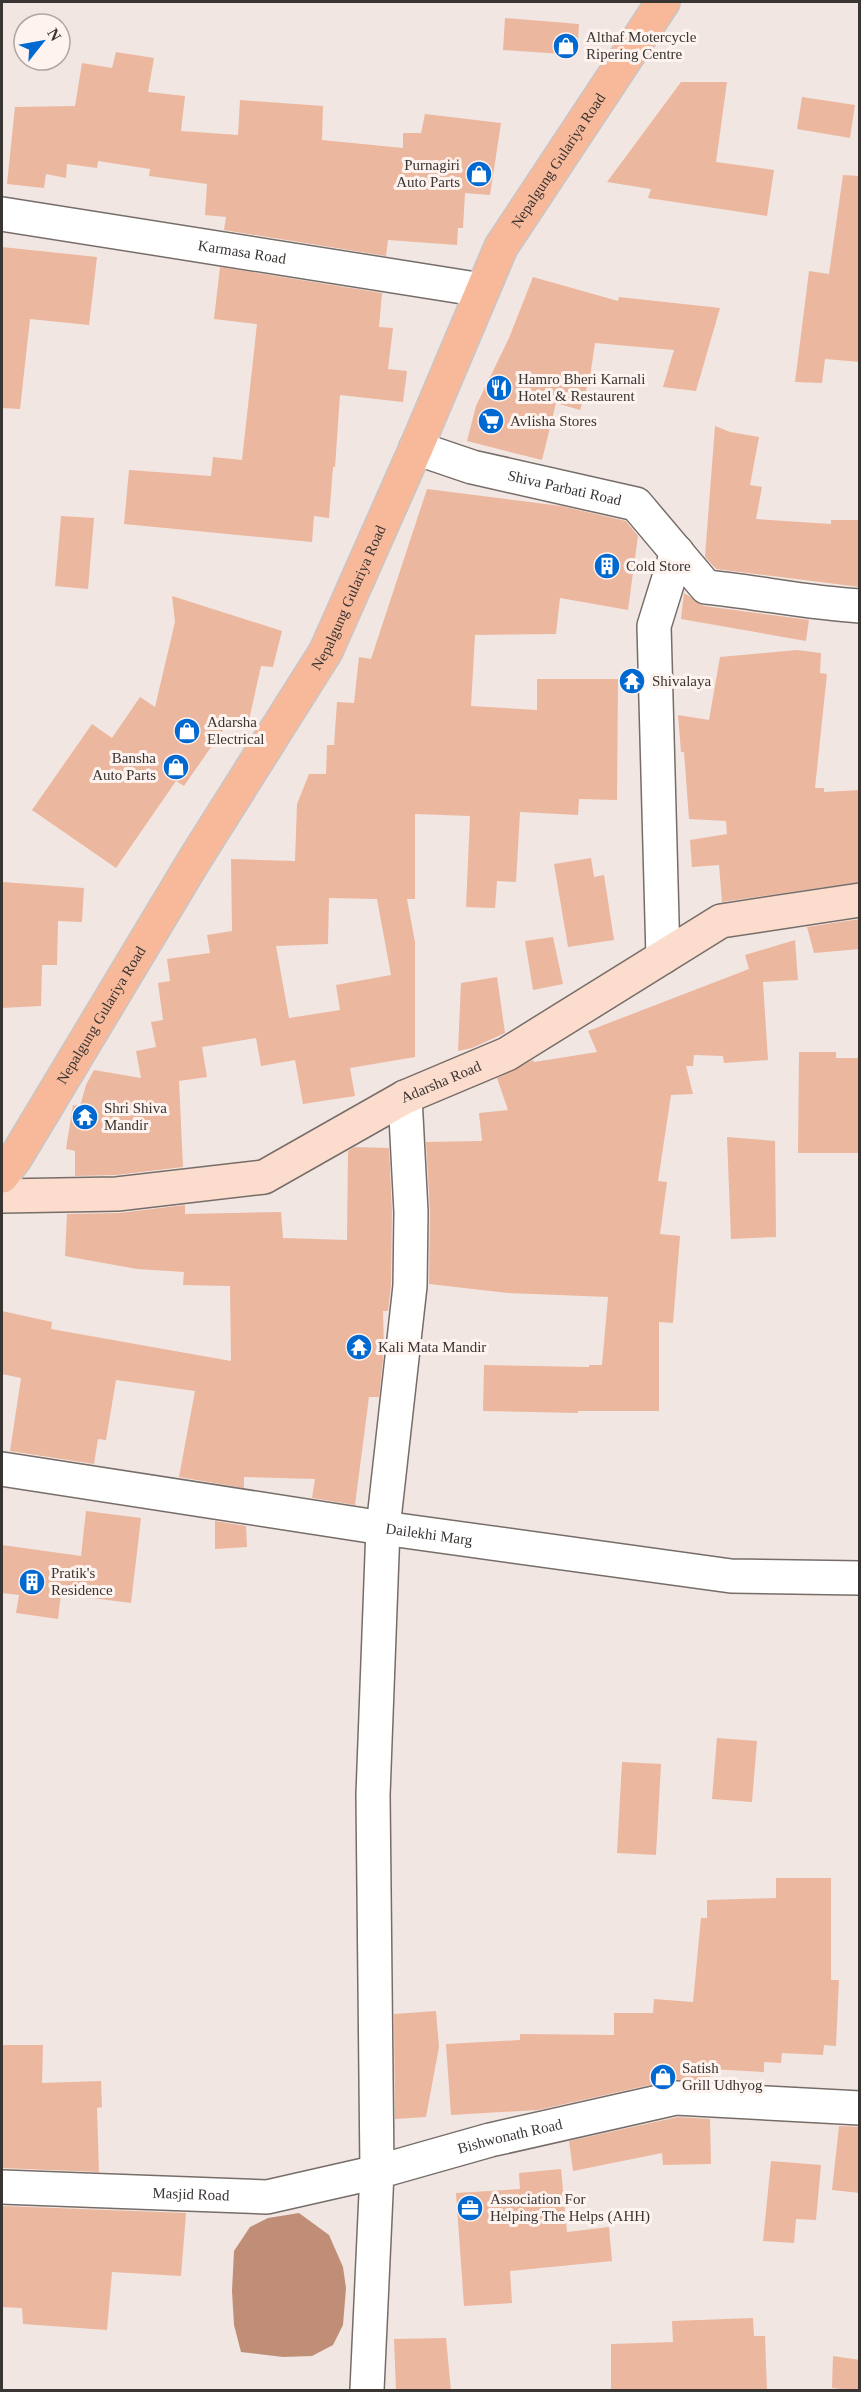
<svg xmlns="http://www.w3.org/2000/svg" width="861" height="2392" viewBox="0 0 861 2392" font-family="Georgia,serif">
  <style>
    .water { fill: #c08e77 }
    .building { fill: #ecb79f; fill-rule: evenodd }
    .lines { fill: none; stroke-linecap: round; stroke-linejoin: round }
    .minor-casing { stroke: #766d69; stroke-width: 36 }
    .tertiary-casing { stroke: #766d69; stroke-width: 36 }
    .secondary-casing { stroke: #766d69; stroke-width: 36 }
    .primary-casing { stroke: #c8c6c6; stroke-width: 36 }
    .minor { stroke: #fff; stroke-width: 33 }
    .tertiary { stroke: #fff; stroke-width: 33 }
    .secondary { stroke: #fbdccd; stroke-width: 33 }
    .primary { stroke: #f8b99b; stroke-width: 33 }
    .labels { text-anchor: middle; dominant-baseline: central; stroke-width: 6; stroke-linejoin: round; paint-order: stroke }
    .poi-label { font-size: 15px; fill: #393533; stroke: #fef3ef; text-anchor: start }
    .street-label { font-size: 15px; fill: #393533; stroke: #fef3ef }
  </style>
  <rect width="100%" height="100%" fill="#f1e6e1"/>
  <!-- water -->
  <path class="water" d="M 299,2213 L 329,2235 L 343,2267 L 346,2288 L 343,2325 L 333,2345 L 312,2356 L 283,2357 L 241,2352 L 234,2325 L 232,2291 L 234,2251 L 250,2227 L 268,2218 Z"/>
  <!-- building -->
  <path class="building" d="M 505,18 L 579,24 L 577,55 L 503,50 Z
    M 116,52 L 154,58 L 148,92 L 185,96 L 181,131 L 238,135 L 240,100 L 323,106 L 322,140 L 403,148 L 403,133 L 421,133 L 425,114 L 501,123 L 490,195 L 465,193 L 463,228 L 458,228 L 457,245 L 388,240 L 386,256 L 224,230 L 226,217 L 205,215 L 207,184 L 149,176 L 150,169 L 98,161 L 97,168 L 67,164 L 66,178 L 46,174 L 44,188 L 7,184 L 15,107 L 75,106 L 82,63 L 112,68 Z
    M 681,82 L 727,82 L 716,162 L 774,170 L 767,216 L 648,198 L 651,189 L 607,182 Z
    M 802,97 L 855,105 L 850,138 L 797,129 Z
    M 843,175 L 860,176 L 860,362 L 825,359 L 822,383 L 795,382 L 809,271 L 829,274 Z
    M 2,247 L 97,257 L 89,325 L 30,319 L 20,409 L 2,408 Z
    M 220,267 L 382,293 L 379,327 L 393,328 L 388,369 L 407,371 L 403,402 L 340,395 L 335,467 L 333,467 L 329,518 L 314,516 L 312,542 L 124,524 L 129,470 L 211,476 L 213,457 L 242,460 L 257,324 L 214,319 Z
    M 533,277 L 618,301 L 619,297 L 720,308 L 696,391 L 663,387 L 674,350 L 595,343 L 590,377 L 580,410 L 556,403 L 542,460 L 467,441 L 476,406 L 509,338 Z
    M 715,426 L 730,432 L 759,437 L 750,485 L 762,487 L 756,519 L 831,524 L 831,520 L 860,520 L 860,587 L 716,569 L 705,557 Z
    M 427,489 L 561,506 L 626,521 L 638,536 L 628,610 L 560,598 L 556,634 L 475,635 L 471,706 L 537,710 L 537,679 L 618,679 L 617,800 L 579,799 L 578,815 L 520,812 L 516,882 L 497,881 L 495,908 L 466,907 L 470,816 L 415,814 L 415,899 L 407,899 L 415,942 L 415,1057 L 350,1068 L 355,1096 L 303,1104 L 295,1060 L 261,1066 L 256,1038 L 202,1047 L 207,1077 L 179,1081 L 183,1167 L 116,1175 L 75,1176 L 75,1151 L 66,1149 L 73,1105 L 80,1106 L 86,1085 L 94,1070 L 141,1078 L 136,1051 L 156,1047 L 151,1022 L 163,1020 L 158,983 L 170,981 L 167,959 L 210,953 L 207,935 L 232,931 L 231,859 L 295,861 L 297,804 L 309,774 L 326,774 L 327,745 L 334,745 L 337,702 L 354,703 L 359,657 L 371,659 ZM 329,898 L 377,899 L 391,975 L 336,985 L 340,1010 L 289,1018 L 276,946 L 328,944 Z
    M 61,516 L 94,518 L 88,589 L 55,586 Z
    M 684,593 L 704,606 L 809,620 L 806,641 L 681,619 Z
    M 172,596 L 282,631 L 273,667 L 261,666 L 249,720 L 232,717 L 184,786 L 176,781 L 116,868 L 32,810 L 92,724 L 112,738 L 140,697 L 155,707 L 175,622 Z
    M 797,650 L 821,653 L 820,673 L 827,674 L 815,788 L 824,788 L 824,792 L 860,790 L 860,882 L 722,902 L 719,865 L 692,867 L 690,840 L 727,834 L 726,821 L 689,819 L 684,752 L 681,752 L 678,715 L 709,720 L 720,657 Z
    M 591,858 L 594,877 L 604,875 L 614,940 L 568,947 L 554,864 Z
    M 2,882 L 84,888 L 82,922 L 58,921 L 57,965 L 42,965 L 41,1006 L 2,1008 Z
    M 860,919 L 860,949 L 814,953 L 807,927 Z
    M 553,937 L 563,984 L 533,990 L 525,941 Z
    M 795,940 L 798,980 L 763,982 L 768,1060 L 724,1063 L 723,1056 L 694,1055 L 693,1066 L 686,1066 L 693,1094 L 671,1095 L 658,1181 L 667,1182 L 660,1234 L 680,1236 L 673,1323 L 659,1322 L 659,1411 L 578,1411 L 578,1413 L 483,1411 L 484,1365 L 589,1367 L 589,1365 L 602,1365 L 608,1297 L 508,1293 L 429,1284 L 430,1212 L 426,1142 L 482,1141 L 479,1113 L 508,1110 L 497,1078 L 533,1060 L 534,1062 L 597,1052 L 588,1031 L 749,969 L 745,955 Z
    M 497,977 L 505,1033 L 472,1048 L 458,1051 L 461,983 Z
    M 799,1052 L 836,1052 L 836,1058 L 860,1058 L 860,1153 L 798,1153 Z
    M 727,1137 L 775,1141 L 776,1237 L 731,1239 Z
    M 354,1147 L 389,1148 L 392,1212 L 391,1285 L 388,1311 L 383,1311 L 384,1350 L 379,1397 L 369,1397 L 355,1505 L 312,1498 L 315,1479 L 244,1477 L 244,1488 L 179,1477 L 195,1391 L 116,1380 L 106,1440 L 98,1439 L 94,1464 L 10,1451 L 21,1378 L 2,1374 L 2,1311 L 52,1322 L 51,1329 L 231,1361 L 230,1286 L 183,1285 L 184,1272 L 137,1269 L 65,1256 L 67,1214 L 119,1213 L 185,1205 L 185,1214 L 281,1212 L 283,1238 L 347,1240 L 348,1151 Z
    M 86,1511 L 141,1518 L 131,1603 L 61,1594 L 58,1619 L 16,1613 L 19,1595 L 2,1593 L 2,1545 L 81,1556 Z
    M 215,1521 L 246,1526 L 247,1547 L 215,1549 Z
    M 717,1738 L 757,1741 L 752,1802 L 712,1799 Z
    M 622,1762 L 661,1764 L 656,1855 L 617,1853 Z
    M 776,1878 L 831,1878 L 831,1980 L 839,1980 L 836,2046 L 824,2045 L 823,2055 L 782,2053 L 781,2063 L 764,2062 L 764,2072 L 710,2069 L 710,2081 L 672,2080 L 538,2110 L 451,2115 L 446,2044 L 520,2040 L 520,2034 L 614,2035 L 614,2013 L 653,2013 L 654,1999 L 693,2002 L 701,1918 L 707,1918 L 707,1900 L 776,1898 Z
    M 436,2011 L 439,2047 L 426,2117 L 395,2119 L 394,2014 Z
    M 2,2045 L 43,2045 L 42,2083 L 101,2081 L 102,2107 L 97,2108 L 99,2172 L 2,2168 Z
    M 678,2117 L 710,2119 L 711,2164 L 663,2165 L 662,2153 L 573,2171 L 569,2141 Z
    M 839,2126 L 860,2127 L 860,2193 L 832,2190 Z
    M 771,2161 L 821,2165 L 816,2220 L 796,2219 L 794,2243 L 763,2241 Z
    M 561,2169 L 567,2232 L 609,2227 L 612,2261 L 510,2271 L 512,2303 L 464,2306 L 456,2193 L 520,2189 L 519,2173 Z
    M 2,2206 L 186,2213 L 181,2276 L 112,2272 L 107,2330 L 23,2324 L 22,2308 L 2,2307 Z
    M 753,2318 L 754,2336 L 765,2336 L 767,2391 L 611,2391 L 611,2344 L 673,2342 L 672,2321 Z
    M 446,2338 L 451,2391 L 396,2391 L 394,2339 Z
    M 833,2356 L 860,2360 L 860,2391 L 832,2388 Z"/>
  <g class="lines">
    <defs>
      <g id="minor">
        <path id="s1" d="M 2,214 L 482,290"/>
        <path id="s2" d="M 416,448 L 472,467 L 636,504 L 706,587 C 757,592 808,603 860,606"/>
        <path id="s3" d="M 2,1469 L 383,1528 L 731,1576 L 860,1578"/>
        <path id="s4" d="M 2,2187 L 267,2197 L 377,2172 L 373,1795 L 383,1528 L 410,1286 L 411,1212 L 405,1097"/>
        <path id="s5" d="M 367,2390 L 377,2172 L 490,2140 L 676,2098 L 860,2108"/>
      </g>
      <path id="tertiary" d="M 663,957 L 654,626 L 677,552"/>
      <g id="secondary">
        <path id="s6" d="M 2,1196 L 117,1194 L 264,1177 L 405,1097 L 507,1054 L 721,921 L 860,900"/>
      </g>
      <g id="primary">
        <path id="s7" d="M 2,1176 L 16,1157 L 195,859 L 326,651 L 416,448 L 501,247 L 663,2"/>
      </g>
    </defs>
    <!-- minor casing -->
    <use href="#minor" class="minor-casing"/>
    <!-- tertiary casing -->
    <use href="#tertiary" class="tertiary-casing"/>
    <!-- secondary casing -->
    <use href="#secondary" class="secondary-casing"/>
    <!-- primary casing -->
    <use href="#primary" class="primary-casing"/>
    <!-- minor -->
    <use href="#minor" class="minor"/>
    <!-- tertiary -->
    <use href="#tertiary" class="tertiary"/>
    <!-- secondary -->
    <use href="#secondary" class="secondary"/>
    <!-- primary -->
    <use href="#primary" class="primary"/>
  </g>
  <!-- icons -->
  <defs>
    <symbol id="shop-disc" viewBox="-11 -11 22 22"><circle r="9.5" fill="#0069d1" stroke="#fef3ef"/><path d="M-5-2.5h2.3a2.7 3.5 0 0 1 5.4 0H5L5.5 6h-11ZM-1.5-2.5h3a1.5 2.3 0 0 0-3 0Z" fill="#fff"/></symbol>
    <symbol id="restaurant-disc" viewBox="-11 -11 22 22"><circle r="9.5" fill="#0069d1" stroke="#fef3ef"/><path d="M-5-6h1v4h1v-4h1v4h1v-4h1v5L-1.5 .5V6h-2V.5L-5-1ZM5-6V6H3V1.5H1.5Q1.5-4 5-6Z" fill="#fff"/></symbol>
    <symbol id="supermarket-disc" viewBox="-11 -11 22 22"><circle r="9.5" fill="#0069d1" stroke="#fef3ef"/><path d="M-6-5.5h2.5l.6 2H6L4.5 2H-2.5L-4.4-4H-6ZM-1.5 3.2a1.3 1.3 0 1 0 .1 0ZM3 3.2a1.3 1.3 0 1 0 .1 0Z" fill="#fff"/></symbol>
    <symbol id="building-disc" viewBox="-11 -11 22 22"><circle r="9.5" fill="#0069d1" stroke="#fef3ef"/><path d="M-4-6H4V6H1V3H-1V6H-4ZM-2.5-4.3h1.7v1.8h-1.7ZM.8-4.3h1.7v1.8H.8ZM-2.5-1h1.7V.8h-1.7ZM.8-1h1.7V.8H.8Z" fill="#fff"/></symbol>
    <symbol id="temple-disc" viewBox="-11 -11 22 22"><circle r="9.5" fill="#0069d1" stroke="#fef3ef"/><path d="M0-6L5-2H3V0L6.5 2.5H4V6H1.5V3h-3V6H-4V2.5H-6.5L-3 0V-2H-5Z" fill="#fff"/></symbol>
    <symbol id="office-disc" viewBox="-11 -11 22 22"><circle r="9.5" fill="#0069d1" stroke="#fef3ef"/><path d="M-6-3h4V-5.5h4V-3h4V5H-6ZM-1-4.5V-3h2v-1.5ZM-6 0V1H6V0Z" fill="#fff"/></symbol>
  </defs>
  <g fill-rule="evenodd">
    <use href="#shop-disc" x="551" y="31" width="30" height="30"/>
    <use href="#shop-disc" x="464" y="159" width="30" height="30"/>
    <use href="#restaurant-disc" x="484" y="373" width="30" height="30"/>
    <use href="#supermarket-disc" x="476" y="406" width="30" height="30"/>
    <use href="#building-disc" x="592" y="551" width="30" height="30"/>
    <use href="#temple-disc" x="617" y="666" width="30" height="30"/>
    <use href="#shop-disc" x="172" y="716" width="30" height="30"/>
    <use href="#shop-disc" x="161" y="752" width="30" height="30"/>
    <use href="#temple-disc" x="70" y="1102" width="30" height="30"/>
    <use href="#temple-disc" x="344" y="1332" width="30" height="30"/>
    <use href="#building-disc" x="17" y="1567" width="30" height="30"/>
    <use href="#shop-disc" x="648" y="2062" width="30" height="30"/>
    <use href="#office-disc" x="455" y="2193" width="30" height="30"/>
  </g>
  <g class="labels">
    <!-- poi labels -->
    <g class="poi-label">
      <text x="586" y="37">Althaf Motercycle<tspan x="586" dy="17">Ripering Centre</tspan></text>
      <text x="460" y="165" text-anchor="end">Purnagiri<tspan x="460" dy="17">Auto Parts</tspan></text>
      <text x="518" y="379">Hamro Bheri Karnali<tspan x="518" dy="17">Hotel &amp; Restaurent</tspan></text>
      <text x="510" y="421">Avlisha Stores</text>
      <text x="626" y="566">Cold Store</text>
      <text x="652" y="681">Shivalaya</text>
      <text x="207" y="722">Adarsha<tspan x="207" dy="17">Electrical</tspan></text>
      <text x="156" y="758" text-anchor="end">Bansha<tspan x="156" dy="17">Auto Parts</tspan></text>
      <text x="104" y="1108">Shri Shiva<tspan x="104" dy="17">Mandir</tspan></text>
      <text x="378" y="1347">Kali Mata Mandir</text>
      <text x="51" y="1573">Pratik's<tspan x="51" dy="17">Residence</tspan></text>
      <text x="682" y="2068">Satish<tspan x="682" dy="17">Grill Udhyog</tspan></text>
      <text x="490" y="2199">Association For<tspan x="490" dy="17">Helping The Helps (AHH)</tspan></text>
    </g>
    <!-- street labels -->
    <g class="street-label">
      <text stroke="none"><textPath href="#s7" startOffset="1161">Nepalgung Gulariya Road</textPath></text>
      <text stroke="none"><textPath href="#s1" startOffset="243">Karmasa Road</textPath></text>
      <text stroke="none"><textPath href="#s2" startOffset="154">Shiva Parbati Road</textPath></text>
      <text stroke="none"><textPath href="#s7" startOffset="675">Nepalgung Gulariya Road</textPath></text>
      <text stroke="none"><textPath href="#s7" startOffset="189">Nepalgung Gulariya Road</textPath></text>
      <text stroke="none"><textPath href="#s6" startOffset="464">Adarsha Road</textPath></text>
      <text stroke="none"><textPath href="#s3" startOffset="432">Dailekhi Marg</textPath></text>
      <text stroke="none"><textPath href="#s5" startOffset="356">Bishwonath Road</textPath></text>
      <text stroke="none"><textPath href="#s4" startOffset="189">Masjid Road</textPath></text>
    </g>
  </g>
  <!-- border -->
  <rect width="861" height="2392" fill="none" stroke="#393533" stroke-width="6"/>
  <!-- north arrow -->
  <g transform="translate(42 42) rotate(59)"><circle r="28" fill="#fef3ef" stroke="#afa7a4" stroke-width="1.5"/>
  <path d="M0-4.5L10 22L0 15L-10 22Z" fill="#0069d1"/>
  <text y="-9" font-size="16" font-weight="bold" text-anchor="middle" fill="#393533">N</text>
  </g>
</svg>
